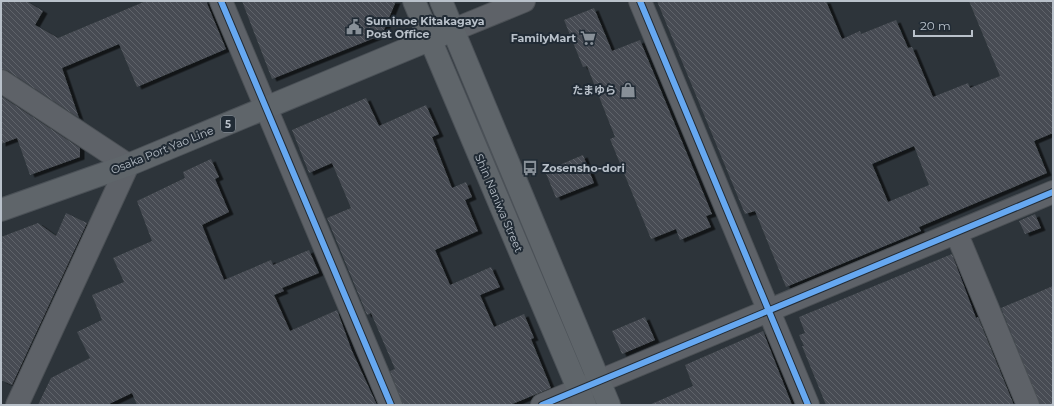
<svg xmlns="http://www.w3.org/2000/svg" width="1054" height="406" viewBox="0 0 1054 406" font-family="Montserrat,'Noto Sans JP',sans-serif">
  <style>
    .building { fill: url(#building-back-hatch); fill-rule: evenodd; filter: url(#shadow) }
    .lines { fill: none; stroke-linecap: round; stroke-linejoin: round }
    .minor-casing { stroke: #4b5055; stroke-width: 24 }
    .major-casing { stroke: #4b5157; stroke-width: 24 }
    .minor { stroke: #5e6268; stroke-width: 22 }
    .major { stroke: #5f656a; stroke-width: 22 }
    .cycleway-casing { stroke: #212b35; stroke-width: 8 }
    .cycleway { stroke: #66a8f1; stroke-width: 6 }
    .labels { text-anchor: middle; dominant-baseline: central; stroke-width: 4; stroke-linejoin: round; paint-order: stroke }
    .shield { fill: #212b35; stroke: #8b949d; stroke-width: 1 }
    .shield-label { font-size: 10px; font-weight: bold; fill: #b9c1ca }
    .poi-label { font-size: 11px; font-weight: bold; fill: #b9c1ca; stroke: #212b35; text-anchor: start }
    .street-label { font-size: 11px; fill: #b9c1ca; stroke: #212b35 }
  </style>
  <defs>
    <pattern id="building-back-hatch" width="6" height="6" patternUnits="userSpaceOnUse"><rect width="6" height="6" fill="#474c52"/><path d="M-1 5l2 2M0 0l6 6M5-1l2 2" fill="none" stroke="#5f646a"/></pattern>
    <filter id="shadow"><feDropShadow dx="4.5" dy="2.5" stdDeviation="0" flood-color="#0009"/></filter>
  </defs>
  <rect width="100%" height="100%" fill="#2d343a"/>
  <!-- building -->
  <path class="building" d="M 1,1 L 26,1 L 43,11 L 35,25 L 58,38 L 146,1 L 206,1 L 226,49 L 137,87 L 119,44 L 62,68 L 79,118 L 8,71 L 1,69 Z
    M 242,1 L 396,1 L 382,35 L 272,79 Z
    M 657,1 L 826,1 L 842,39 L 860,31 L 861,34 L 896,20 L 908,48 L 912,47 L 933,97 L 968,83 L 970,88 L 1000,76 L 969,1 L 1053,1 L 1053,133 L 1034,141 L 1047,173 L 919,227 L 921,231 L 786,287 L 755,211 L 745,214 ZM 914,146 L 929,185 L 888,202 L 872,164 Z
    M 594,8 L 612,51 L 640,40 L 712,214 L 706,216 L 711,227 L 680,240 L 676,229 L 651,239 L 610,139 L 615,137 L 587,66 L 583,67 L 564,20 Z
    M 1,96 L 80,148 L 80,157 L 30,175 L 17,138 L 1,144 Z
    M 366,98 L 379,126 L 426,105 L 439,134 L 432,137 L 452,188 L 466,182 L 472,197 L 465,200 L 478,231 L 435,250 L 450,285 L 491,267 L 500,287 L 480,295 L 494,327 L 524,314 L 534,338 L 531,339 L 551,388 L 510,405 L 403,405 L 390,371 L 395,369 L 371,313 L 367,315 L 327,218 L 351,208 L 332,163 L 309,173 L 292,130 Z
    M 583,155 L 594,183 L 556,198 L 545,171 Z
    M 211,159 L 219,177 L 215,179 L 229,212 L 202,225 L 224,280 L 271,260 L 273,265 L 309,250 L 319,273 L 282,288 L 284,291 L 274,295 L 290,331 L 337,310 L 352,351 L 377,405 L 137,405 L 132,393 L 107,405 L 38,405 L 51,378 L 90,358 L 77,332 L 102,320 L 92,295 L 124,282 L 113,258 L 152,241 L 137,201 L 185,178 L 183,172 Z
    M 66,213 L 87,223 L 12,385 L 1,380 L 1,237 L 38,223 L 56,236 Z
    M 1035,214 L 1041,228 L 1025,234 L 1019,221 Z
    M 952,254 L 976,318 L 978,317 L 1014,405 L 826,405 L 802,346 L 804,346 L 799,335 L 805,333 L 799,317 Z
    M 1053,286 L 1053,405 L 1040,405 L 1001,308 Z
    M 645,317 L 655,340 L 622,354 L 612,331 Z
    M 763,331 L 792,405 L 649,405 L 693,386 L 685,365 Z"/>
  <g class="lines">
    <defs>
      <path id="minor" d="M 221,1 L 391,405
        M 640,1 L 808,405
        M 453,30 L 524,1
        M 1,81 L 128,165 L 17,405
        M 956,232 L 1028,405
        M 542,405 L 1053,192"/>
      <path id="major" d="M 414,1 L 585,405
        M 441,1 L 609,405
        M 1,210 L 128,165 L 453,30"/>
    </defs>
    <!-- minor casing -->
    <use href="#minor" class="minor-casing"/>
    <!-- major casing -->
    <use href="#major" class="major-casing"/>
    <!-- minor -->
    <use href="#minor" class="minor"/>
    <!-- major -->
    <use href="#major" class="major"/>
    <defs>
      <path id="cycleway" d="M 221,1 L 391,405
        M 640,1 L 808,405
        M 542,405 L 1053,192"/>
    </defs>
    <!-- cycleway casing -->
    <use href="#cycleway" class="cycleway-casing"/>
    <!-- cycleway -->
    <use href="#cycleway" class="cycleway"/>
  </g>
  <!-- icons -->
  <defs>
    <symbol id="civic-bare" viewBox="-9 -9 18 18"><path d="M-.6-6.5H3V-4.5H.6V-3L4-1V1h2V6H-6V1h2V-1L-.6-3ZM-1.2 2.5V6h2.4V2.5Z" fill="#889098" stroke="#212b35" stroke-width="2.5" paint-order="stroke"/></symbol>
    <symbol id="supermarket-bare" viewBox="-9 -9 18 18"><path d="M-6-5.5h2.5l.6 2H6L4.5 2H-2.5L-4.4-4H-6ZM-1.5 3.2a1.3 1.3 0 1 0 .1 0ZM3 3.2a1.3 1.3 0 1 0 .1 0Z" fill="#889098" stroke="#212b35" stroke-width="2.5" paint-order="stroke"/></symbol>
    <symbol id="shop-bare" viewBox="-9 -9 18 18"><path d="M-5-2.5h2.3a2.7 3.5 0 0 1 5.4 0H5L5.5 6h-11ZM-1.5-2.5h3a1.5 2.3 0 0 0-3 0Z" fill="#889098" stroke="#212b35" stroke-width="2.5" paint-order="stroke"/></symbol>
    <symbol id="bus-bare" viewBox="-9 -9 18 18"><path d="M-5-6H5V4H4V6H2V4H-2V6H-4V4H-5ZM-3.5-4V0h7V-4ZM-3.5 1.2v1.5H-2V1.2ZM2 1.2v1.5H3.5V1.2Z" fill="#889098" stroke="#212b35" stroke-width="2.5" paint-order="stroke"/></symbol>
  </defs>
  <g fill-rule="evenodd">
    <use href="#civic-bare" x="343" y="16" width="22" height="22"/>
    <use href="#supermarket-bare" x="577" y="27" width="22" height="22"/>
    <use href="#shop-bare" x="617" y="79" width="22" height="22"/>
    <use href="#bus-bare" x="519" y="157" width="22" height="22"/>
  </g>
  <g class="labels">
    <!-- shield labels -->
    <rect class="shield" x="221" y="116" width="14" height="16" rx="3"/>
    <g class="shield-label">
      <text x="228" y="124">5</text>
    </g>
    <!-- poi labels -->
    <g class="poi-label">
      <text x="366" y="21">Suminoe Kitakagaya<tspan x="366" dy="13">Post Office</tspan></text>
      <text x="576" y="38" text-anchor="end">FamilyMart</text>
      <text x="616" y="90" text-anchor="end">たまゆら</text>
      <text x="542" y="168">Zosensho-dori</text>
    </g>
    <!-- street labels -->
    <g class="street-label">
      <text transform="translate(162 150) rotate(-22)">Osaka Port Yao Line</text>
      <text transform="translate(499 203) rotate(67)">Shin Naniwa Street</text>
    </g>
  </g>
  <!-- border -->
  <rect width="1054" height="406" fill="none" stroke="#b9c1ca" stroke-width="4"/>
  <!-- scale -->
  <path d="M914 30v6h58v-6" fill="none" stroke="#b9c1ca" stroke-width="2"/>
  <text x="920" y="30" font-size="12" fill="#b9c1ca" stroke="#212b35" stroke-width="3" paint-order="stroke">20 m</text>
</svg>
